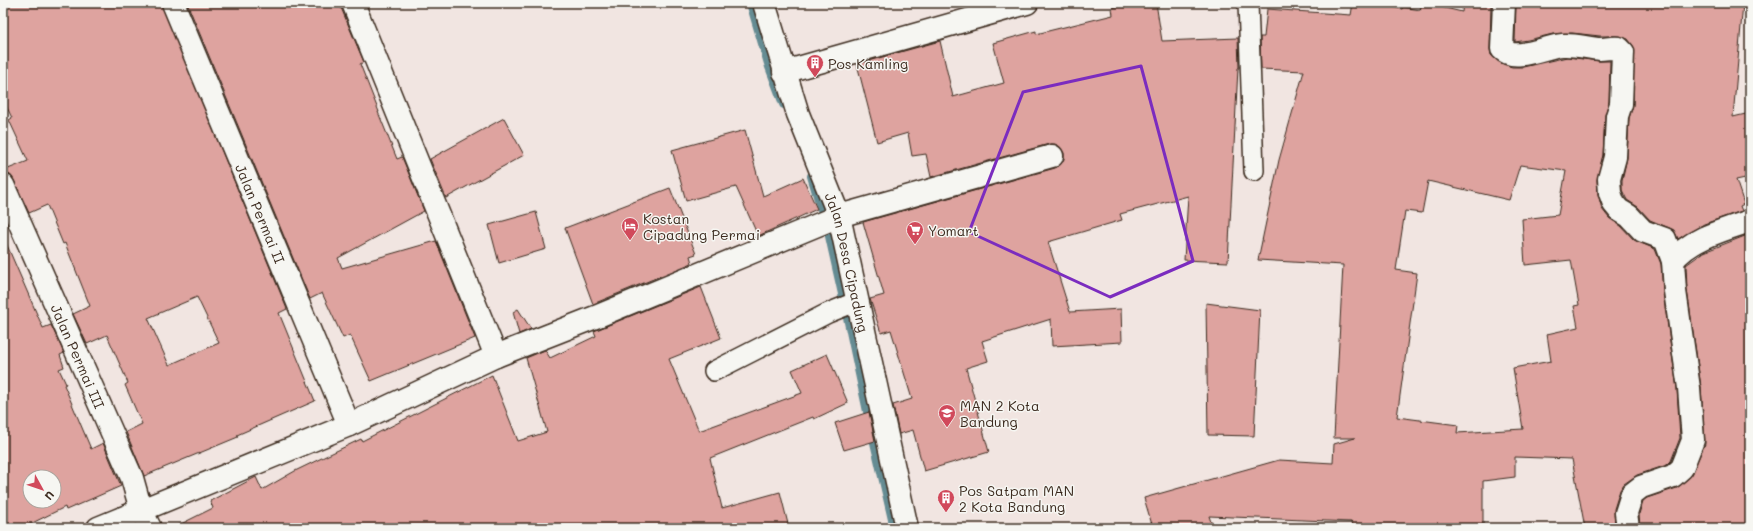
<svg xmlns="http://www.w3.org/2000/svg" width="1753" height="531" viewBox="0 0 1753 531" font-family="Mali,sans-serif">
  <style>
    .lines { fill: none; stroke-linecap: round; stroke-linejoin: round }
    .stream { stroke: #658c93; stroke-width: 10 }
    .building { fill: #dea39f; stroke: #3b2a1e; fill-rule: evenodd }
    .lane-casing { stroke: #3b2a1e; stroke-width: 22 }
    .street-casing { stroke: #3b2a1e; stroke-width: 25 }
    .secondary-casing { stroke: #3b2a1e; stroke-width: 25 }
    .lane { stroke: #f6f6f2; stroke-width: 19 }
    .street { stroke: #f6f6f2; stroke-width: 22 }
    .secondary { stroke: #f6f6f2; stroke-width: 22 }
    .marked { fill: none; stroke: #7b2cbf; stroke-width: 3; stroke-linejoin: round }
    .labels { text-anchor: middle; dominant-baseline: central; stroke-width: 3; stroke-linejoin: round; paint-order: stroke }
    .poi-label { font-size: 14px; fill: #3b2a1e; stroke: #f6f6f2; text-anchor: start }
    .street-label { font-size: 14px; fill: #3b2a1e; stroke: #f6f6f2 }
  </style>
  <rect width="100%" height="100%" fill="#f1e5e1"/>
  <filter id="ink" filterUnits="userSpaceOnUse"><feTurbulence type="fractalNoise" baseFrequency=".025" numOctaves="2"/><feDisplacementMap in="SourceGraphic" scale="8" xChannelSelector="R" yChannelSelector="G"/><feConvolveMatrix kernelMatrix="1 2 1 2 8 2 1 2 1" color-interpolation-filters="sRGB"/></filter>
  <g filter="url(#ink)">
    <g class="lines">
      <!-- stream -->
      <path class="stream" d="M 751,3 L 770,67 L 784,104
        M 812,176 L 825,219
        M 827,223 L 845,303
        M 846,308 L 870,421 L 895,528"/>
    </g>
    <!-- building -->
    <path class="building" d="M 3,3 L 161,3 L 287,309 L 279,313 L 315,401 L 237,435 L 238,437 L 144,476 L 126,432 L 142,424 L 125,385 L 128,383 L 107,335 L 87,344 L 73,314 L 90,306 L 65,243 L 63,244 L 47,205 L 29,213 L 14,180 L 10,175 L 3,173 L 3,171 L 28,161 L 9,120 L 12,118 L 3,99 ZM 197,297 L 219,343 L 169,365 L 148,318 Z
      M 187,3 L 339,3 L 364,62 L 360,64 L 379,112 L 378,112 L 397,159 L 402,157 L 424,211 L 338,258 L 342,268 L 436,241 L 475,338 L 371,381 L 350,335 L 343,338 L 322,293 L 310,299 Z
      M 1133,3 L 1156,3 L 1162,41 L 1238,38 L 1239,68 L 1238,68 L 1228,262 L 1184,260 L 1188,196 L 1120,214 L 1122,220 L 1048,242 L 1070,312 L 1121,309 L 1122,342 L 1052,346 L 1051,319 L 982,341 L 988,361 L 966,368 L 989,452 L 924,471 L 913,430 L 899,434 L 893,405 L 912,399 L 891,330 L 881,333 L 870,299 L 884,295 L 863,222 L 1055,168 L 1061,164 L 1064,159 L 1064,153 L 1060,147 L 1055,144 L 1049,144 L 931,177 L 926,154 L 912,156 L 908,133 L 877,142 L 857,64 L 940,41 L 953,97 L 1004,83 L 993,43 L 1036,31 L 1036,34 L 1113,15 L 1112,8 Z
      M 1353,3 L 1373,3 L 1402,9 L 1403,7 L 1420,10 L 1422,3 L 1424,3 L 1462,12 L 1463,3 L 1491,3 L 1490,49 L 1491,55 L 1501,63 L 1512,67 L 1523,67 L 1567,57 L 1599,61 L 1610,61 L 1609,102 L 1605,115 L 1603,155 L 1597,180 L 1598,194 L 1602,209 L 1609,218 L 1621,226 L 1634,240 L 1655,249 L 1661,264 L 1663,293 L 1677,389 L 1680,438 L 1671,461 L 1667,465 L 1637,475 L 1624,484 L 1620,490 L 1614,509 L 1615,528 L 1585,528 L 1572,459 L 1515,457 L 1515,477 L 1483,481 L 1483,528 L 1352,528 L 1351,522 L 1209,516 L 1213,528 L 1153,528 L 1144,498 L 1279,460 L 1333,463 L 1334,444 L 1355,438 L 1334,438 L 1343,265 L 1258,260 L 1279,160 L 1304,71 L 1261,69 L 1260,37 L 1264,37 L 1267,9 L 1351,15 ZM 1520,165 L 1566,171 L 1558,215 L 1522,219 L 1525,265 L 1571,260 L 1579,305 L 1574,306 L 1578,327 L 1547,334 L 1551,361 L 1513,368 L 1523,429 L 1457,433 L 1458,425 L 1397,417 L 1417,273 L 1396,270 L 1405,211 L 1422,213 L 1428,181 L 1509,200 Z
      M 1516,3 L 1743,3 L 1733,117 L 1750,113 L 1750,177 L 1736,180 L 1744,204 L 1740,206 L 1742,211 L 1704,224 L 1678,239 L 1674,230 L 1650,220 L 1638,207 L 1627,200 L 1622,190 L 1622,180 L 1627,158 L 1629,118 L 1633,105 L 1634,47 L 1628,39 L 1620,36 L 1600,36 L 1572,33 L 1553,34 L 1528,40 L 1515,42 Z
      M 504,118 L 524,155 L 446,198 L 430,159 Z
      M 745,130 L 763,196 L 803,178 L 817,209 L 758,236 L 736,187 L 686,201 L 672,150 Z
      M 670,188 L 696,254 L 690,256 L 692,263 L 593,304 L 565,228 Z
      M 536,212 L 546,249 L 499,263 L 489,225 Z
      M 1750,234 L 1750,528 L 1640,528 L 1639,514 L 1643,501 L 1647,498 L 1677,488 L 1690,477 L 1705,444 L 1701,387 L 1687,290 L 1686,265 L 1704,252 Z
      M 3,236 L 43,328 L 51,325 L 64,353 L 60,355 L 64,367 L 59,369 L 66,384 L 64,385 L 91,449 L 103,443 L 121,486 L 66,510 L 65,507 L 22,528 L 3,528 ZM 30,477 L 54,477 L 54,501 L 30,501 Z
      M 701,287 L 721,338 L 669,359 L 699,431 L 802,393 L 792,370 L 827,354 L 848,403 L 814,419 L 813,417 L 710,458 L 722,508 L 780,492 L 789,528 L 173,528 L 213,508 L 210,501 L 256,477 L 262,490 L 295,471 L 361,439 L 362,441 L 492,375 L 518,441 L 547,432 L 526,358 L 545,350 L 550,358 L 596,336 L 594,331 Z
      M 1206,303 L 1260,310 L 1254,436 L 1208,435 Z
      M 518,309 L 531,329 L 519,334 L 513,312 Z
      M 869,412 L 875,441 L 844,450 L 835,423 Z"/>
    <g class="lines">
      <defs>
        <path id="lane" d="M 1248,3 L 1254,171
          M 714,371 L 828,313 L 858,301"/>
        <g id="street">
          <path id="s1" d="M 173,3 L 349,425"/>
          <path d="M 353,3 L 496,356"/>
          <path d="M 1504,3 L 1502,49 C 1515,63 1546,46 1562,45 C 1575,44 1587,48 1600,49 C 1606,49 1612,47 1619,48 L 1623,52 L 1621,104 L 1617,116 L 1615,157 L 1609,179 L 1610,193 L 1614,204 L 1619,210 L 1629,216 L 1643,231 L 1665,239 L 1673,261"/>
          <path d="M 784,72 L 1027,3"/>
          <path id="s2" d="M 3,185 L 132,478 L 141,510 L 150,528"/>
          <path d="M 98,528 L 349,425 L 496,356 L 598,316 L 839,216 L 1052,156"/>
          <path d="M 1628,528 L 1626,513 L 1632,494 L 1641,487 L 1673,476 L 1682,468 L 1693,440 L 1689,388 L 1675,291 L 1673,261 C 1689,239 1726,229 1750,221"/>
        </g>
        <g id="secondary">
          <path id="s3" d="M 764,3 L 798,114 L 839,216 L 907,528"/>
        </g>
      </defs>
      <!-- lane casing -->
      <use href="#lane" class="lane-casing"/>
      <!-- street casing -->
      <use href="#street" class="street-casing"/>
      <!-- secondary casing -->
      <use href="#secondary" class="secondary-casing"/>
      <!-- lane -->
      <use href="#lane" class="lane"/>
      <!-- street -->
      <use href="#street" class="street"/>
      <!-- secondary -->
      <use href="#secondary" class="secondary"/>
    </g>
  </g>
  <!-- marked area -->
  <path class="marked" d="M 1141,66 L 1193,261 L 1110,297 L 969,232 L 1023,92 Z"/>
  <!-- icons -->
  <defs>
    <symbol id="building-pin" viewBox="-11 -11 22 30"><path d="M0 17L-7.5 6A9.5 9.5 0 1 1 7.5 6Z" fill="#d1495b" stroke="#f6f6f2"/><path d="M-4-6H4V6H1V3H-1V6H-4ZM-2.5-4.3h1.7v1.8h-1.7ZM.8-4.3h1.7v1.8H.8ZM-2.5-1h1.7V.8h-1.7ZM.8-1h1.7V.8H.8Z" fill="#fff"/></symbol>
    <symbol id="hotel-pin" viewBox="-11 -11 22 30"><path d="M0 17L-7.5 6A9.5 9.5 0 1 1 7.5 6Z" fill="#d1495b" stroke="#f6f6f2"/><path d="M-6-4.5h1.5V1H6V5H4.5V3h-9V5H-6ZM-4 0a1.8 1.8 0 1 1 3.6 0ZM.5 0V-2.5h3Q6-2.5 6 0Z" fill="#fff"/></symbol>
    <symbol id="supermarket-pin" viewBox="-11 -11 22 30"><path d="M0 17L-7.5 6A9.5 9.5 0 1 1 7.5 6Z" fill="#d1495b" stroke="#f6f6f2"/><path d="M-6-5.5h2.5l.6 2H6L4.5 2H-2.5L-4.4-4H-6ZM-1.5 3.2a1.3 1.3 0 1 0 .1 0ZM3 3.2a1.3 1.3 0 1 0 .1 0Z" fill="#fff"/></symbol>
    <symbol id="school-pin" viewBox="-11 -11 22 30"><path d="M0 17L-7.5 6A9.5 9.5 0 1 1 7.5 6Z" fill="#d1495b" stroke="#f6f6f2"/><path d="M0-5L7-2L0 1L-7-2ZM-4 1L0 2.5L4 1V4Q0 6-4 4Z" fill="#fff"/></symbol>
  </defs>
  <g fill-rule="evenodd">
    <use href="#building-pin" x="805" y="53" width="20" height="27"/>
    <use href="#hotel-pin" x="620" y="216" width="20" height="27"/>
    <use href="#supermarket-pin" x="905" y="220" width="20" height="27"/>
    <use href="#school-pin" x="937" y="403" width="20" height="27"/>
    <use href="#building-pin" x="936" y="488" width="20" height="27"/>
  </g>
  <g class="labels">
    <!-- poi labels -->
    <g class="poi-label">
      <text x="828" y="63">Pos Kamling</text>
      <text x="643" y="218">Kostan<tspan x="643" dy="16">Cipadung Permai</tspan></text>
      <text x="928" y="230">Yomart</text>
      <text x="960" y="405">MAN 2 Kota<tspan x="960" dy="16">Bandung</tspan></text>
      <text x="959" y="490">Pos Satpam MAN<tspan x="959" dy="16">2 Kota Bandung</tspan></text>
    </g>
    <!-- street labels -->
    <g class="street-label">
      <text stroke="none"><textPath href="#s1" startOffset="228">Jalan Permai II</textPath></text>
      <text stroke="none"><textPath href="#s3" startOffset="273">Jalan Desa Cipadung</textPath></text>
      <text stroke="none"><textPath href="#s2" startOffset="187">Jalan Permai III</textPath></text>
    </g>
  </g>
  <!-- margin -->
  <rect width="1753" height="531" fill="none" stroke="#f6f6f2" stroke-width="16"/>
  <rect x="8" y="8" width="1737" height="515" fill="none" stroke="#3b2a1e" stroke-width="1.5" filter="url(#ink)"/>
  <!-- north arrow -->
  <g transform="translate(42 489) rotate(130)"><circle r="19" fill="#f6f6f2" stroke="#aba49d"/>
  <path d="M0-3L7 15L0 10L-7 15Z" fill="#d1495b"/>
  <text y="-6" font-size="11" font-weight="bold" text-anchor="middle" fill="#3b2a1e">U</text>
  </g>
</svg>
